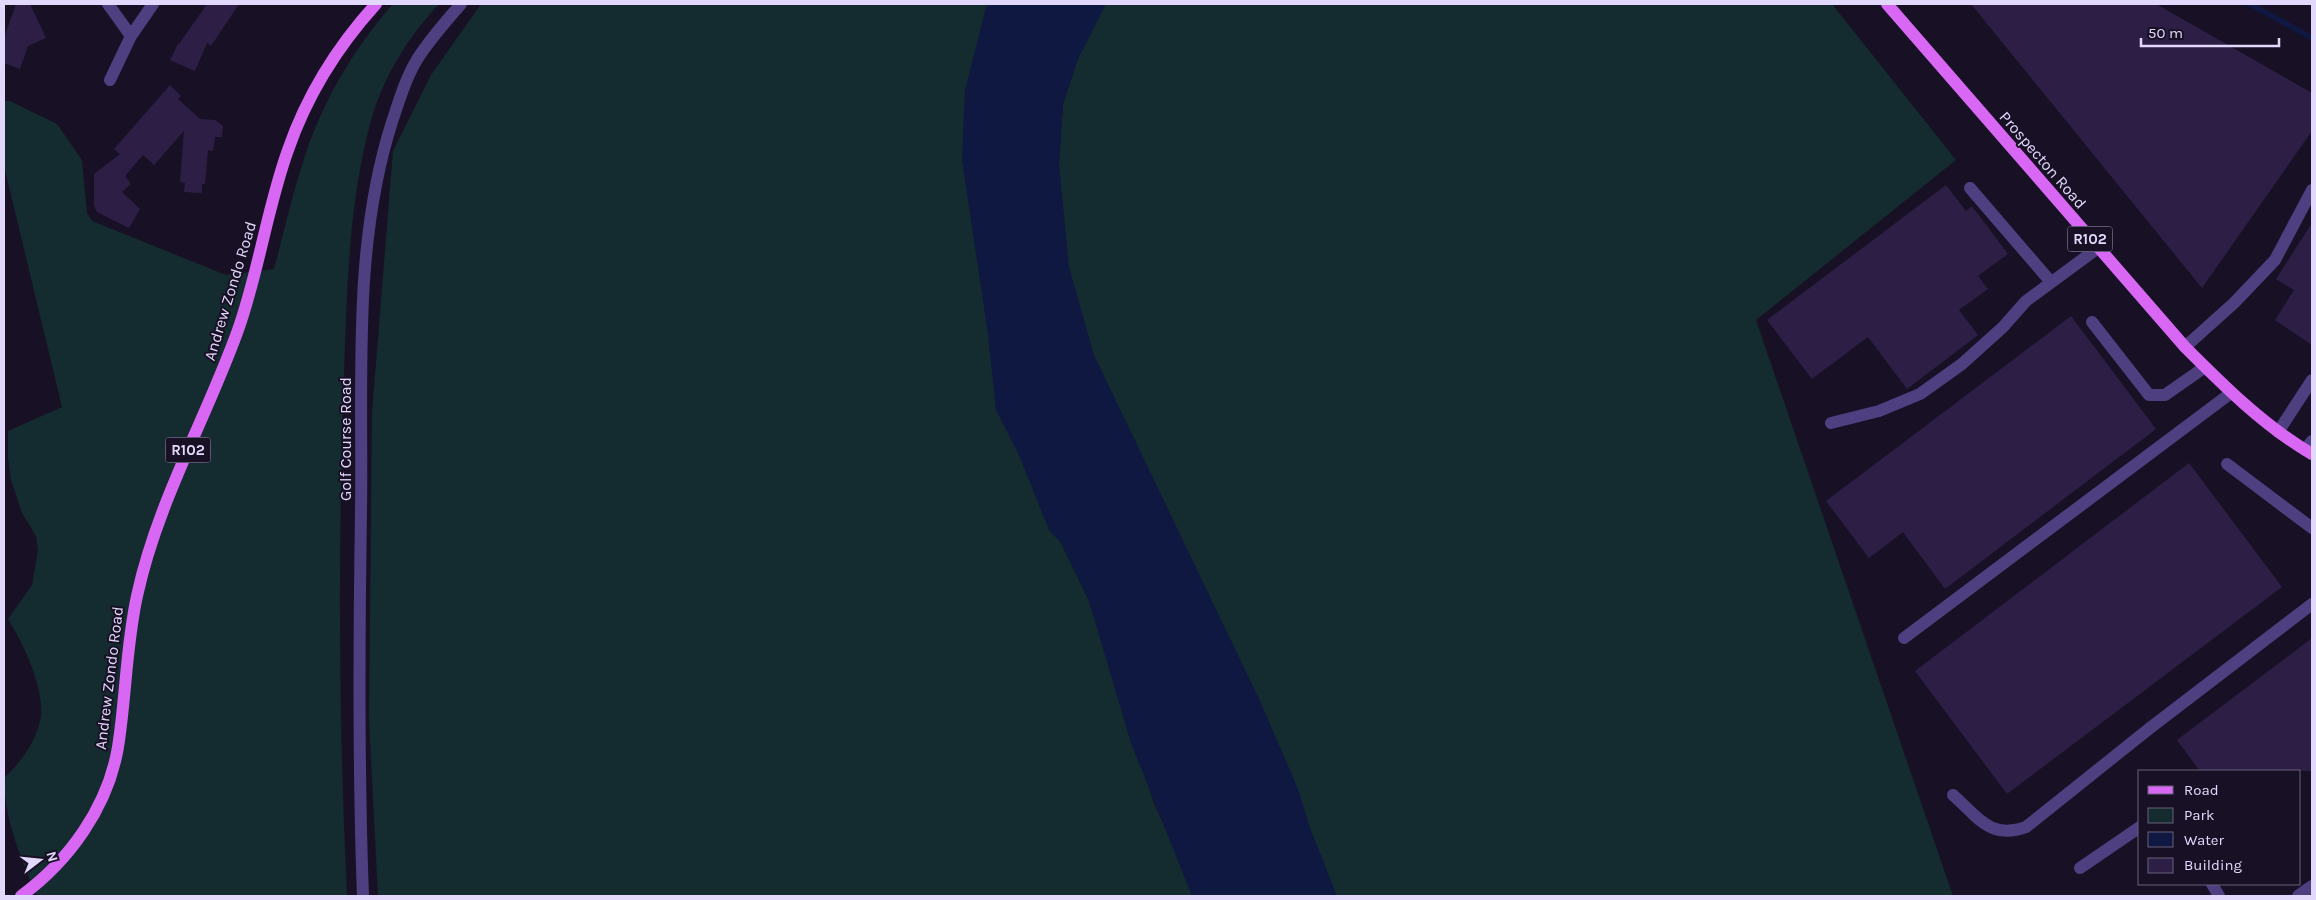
<svg xmlns="http://www.w3.org/2000/svg" width="2316" height="900" viewBox="0 0 2316 900" font-family="Karla,sans-serif">
  <style>
    .green { fill: #142b2f }
    .water { fill: #0e1841 }
    .lines { fill: none; stroke-linecap: round; stroke-linejoin: round }
    .stream { stroke: #0e1841; stroke-width: 5.5 }
    .building { fill: #2d1e45 }
    .minor { stroke: #4d3f80; stroke-width: 12 }
    .major { stroke: #d867f4; stroke-width: 12 }
    .labels { text-anchor: middle; dominant-baseline: central; stroke-width: 4; stroke-linejoin: round; paint-order: stroke }
    .shield { fill: #181125; stroke: #a59cbc; stroke-width: 1 }
    .shield-label { font-size: 15px; font-weight: bold; fill: #e2d8fc }
    .street-label { font-size: 16px; fill: #e2d8fc; stroke: #181125 }
  </style>
  <rect width="100%" height="100%" fill="#181125"/>
  <!-- green -->
  <path class="green" d="M 393,4 L 439,4 C 409,36 385,74 372,117 C 346,209 347,306 343,400 C 338,565 339,731 347,896 L 37,896 C 21,859 4,818 4,778 C 21,762 37,741 41,716 C 44,687 23,643 8,619 L 32,585 L 38,550 L 36,536 L 22,513 L 11,480 L 8,458 L 8,431 L 62,407 L 4,166 L 4,101 L 10,101 L 57,124 L 82,160 L 87,213 L 92,221 L 226,275 L 274,269 C 284,232 292,195 304,159 C 322,102 354,48 393,4 Z
    M 481,4 L 991,4 L 1041,501 L 1089,601 L 1154,803 L 1196,896 L 378,896 L 369,720 L 372,413 L 393,151 L 431,75 Z
    M 1104,4 L 1832,4 L 1956,160 L 1756,320 L 1953,896 L 1332,896 L 1168,542 L 1070,301 L 1056,204 L 1063,104 L 1089,25 Z"/>
  <!-- water -->
  <path class="water" d="M 987,4 L 1106,4 L 1078,59 L 1063,104 L 1059,164 L 1069,267 L 1094,355 L 1260,701 L 1298,789 L 1310,828 L 1337,896 L 1192,896 L 1131,743 L 1089,601 L 1062,544 L 1049,530 L 1019,455 L 996,410 L 988,334 L 962,160 L 965,90 Z"/>
  <g class="lines">
    <!-- stream -->
    <path class="stream" d="M 2250,4 L 2312,38"/>
  </g>
  <!-- building -->
  <path class="building" d="M 16,4 L 30,4 L 46,38 L 28,46 L 20,69 L 4,63 L 4,38 Z
    M 207,4 L 239,4 L 211,46 L 207,43 L 195,71 L 170,60 L 178,44 L 179,44 Z
    M 1971,4 L 2156,4 L 2312,93 L 2312,131 L 2202,288 Z
    M 170,85 L 181,96 L 178,99 L 200,119 L 215,120 L 223,126 L 222,137 L 215,137 L 213,151 L 208,150 L 205,184 L 202,184 L 202,193 L 184,192 L 185,183 L 180,182 L 184,131 L 154,165 L 143,155 L 125,176 L 131,184 L 122,192 L 140,209 L 129,228 L 97,212 L 94,206 L 94,174 L 120,154 L 114,149 Z
    M 1946,185 L 1966,211 L 1972,206 L 2008,254 L 1978,276 L 1988,289 L 1959,310 L 1978,335 L 1907,389 L 1868,337 L 1812,379 L 1767,320 Z
    M 2312,223 L 2312,345 L 2275,320 L 2294,290 L 2276,279 Z
    M 2071,316 L 2156,429 L 1945,589 L 1903,532 L 1869,558 L 1826,501 Z
    M 2189,463 L 2282,587 L 2007,794 L 1915,671 Z
    M 2312,638 L 2312,771 L 2200,771 L 2177,740 Z"/>
  <g class="lines">
    <!-- minor -->
    <path class="minor" d="M 108,4 L 131,36
      M 110,80 L 131,36 L 153,4
      M 1970,188 L 2050,281
      M 2092,322 L 2149,395 L 2165,395 L 2205,367
      M 2185,347 L 2234,303 L 2275,260 L 2312,190
      M 1831,423 L 1879,411 L 1920,394 L 1962,364 L 2003,327 L 2026,301 L 2098,248
      M 2278,432 L 2312,380
      M 2305,450 L 2312,441
      M 2227,464 L 2312,528
      M 1904,638 L 2231,393
      M 1953,795 C 1978,817 1990,840 2026,827 L 2150,728 L 2312,604
      M 2080,868 L 2140,827
      M 2212,884 L 2219,896
      M 363,896 C 358,767 359,639 361,510 C 363,381 352,247 392,122 C 399,101 406,77 418,58 C 430,39 446,21 461,4
      M 2298,896 L 2312,886"/>
    <!-- major -->
    <path class="major" d="M 1887,4 L 2185,347 C 2224,386 2264,426 2312,454
      M 21,896 C 69,861 108,807 118,747 C 126,697 126,646 137,596 C 157,503 206,419 238,330 C 259,271 267,208 288,150 C 307,95 337,47 376,4"/>
  </g>
  <g class="labels">
    <!-- shield labels -->
    <g class="shield">
      <rect x="2067.5" y="226.5" width="45" height="25" rx="4"/>
      <rect x="165.5" y="437.5" width="45" height="25" rx="4"/>
    </g>
    <g class="shield-label">
      <text x="2090" y="239">R102</text>
      <text x="188" y="450">R102</text>
    </g>
    <!-- street labels -->
    <g class="street-label">
      <text transform="translate(2043 160) rotate(49)">Prospecton Road</text>
      <text transform="translate(230 291) rotate(-73)">Andrew Zondo Road</text>
      <text transform="translate(345 439) rotate(-90)">Golf Course Road</text>
      <text transform="translate(109 678) rotate(-83)">Andrew Zondo Road</text>
    </g>
  </g>
  <!-- border -->
  <rect width="2316" height="900" fill="none" stroke="#e2d8fc" stroke-width="10"/>
  <!-- legend -->
  <rect x="2138" y="770" width="162" height="115" fill="#181125" stroke="#69617b"/>
  <rect x="2148" y="786" width="25" height="8" fill="#d867f4" stroke="#69617b"/>
  <text x="2184" y="795" font-size="15" fill="#e2d8fc">Road</text>
  <rect x="2148" y="808" width="25" height="15" fill="#142b2f" stroke="#69617b"/>
  <text x="2184" y="820" font-size="15" fill="#e2d8fc">Park</text>
  <rect x="2148" y="832" width="25" height="15" fill="#0e1841" stroke="#69617b"/>
  <text x="2184" y="845" font-size="15" fill="#e2d8fc">Water</text>
  <rect x="2148" y="858" width="25" height="15" fill="#2d1e45" stroke="#69617b"/>
  <text x="2184" y="870" font-size="15" fill="#e2d8fc">Building</text>
  <!-- north arrow -->
  <g transform="translate(40 860) rotate(74)" stroke="#181125" stroke-width="4" paint-order="stroke">
  <path d="M0-4L9 19L0 12L-9 19Z" fill="#e2d8fc"/>
  <text y="-8" font-size="14" font-weight="bold" text-anchor="middle" fill="#e2d8fc">N</text>
  </g>
  <!-- scale -->
  <path d="M2141 38v8h138v-8" fill="none" stroke="#e2d8fc" stroke-width="2.5"/>
  <text x="2148" y="38" font-size="15" fill="#e2d8fc" stroke="#181125" stroke-width="4" paint-order="stroke">50 m</text>
</svg>
